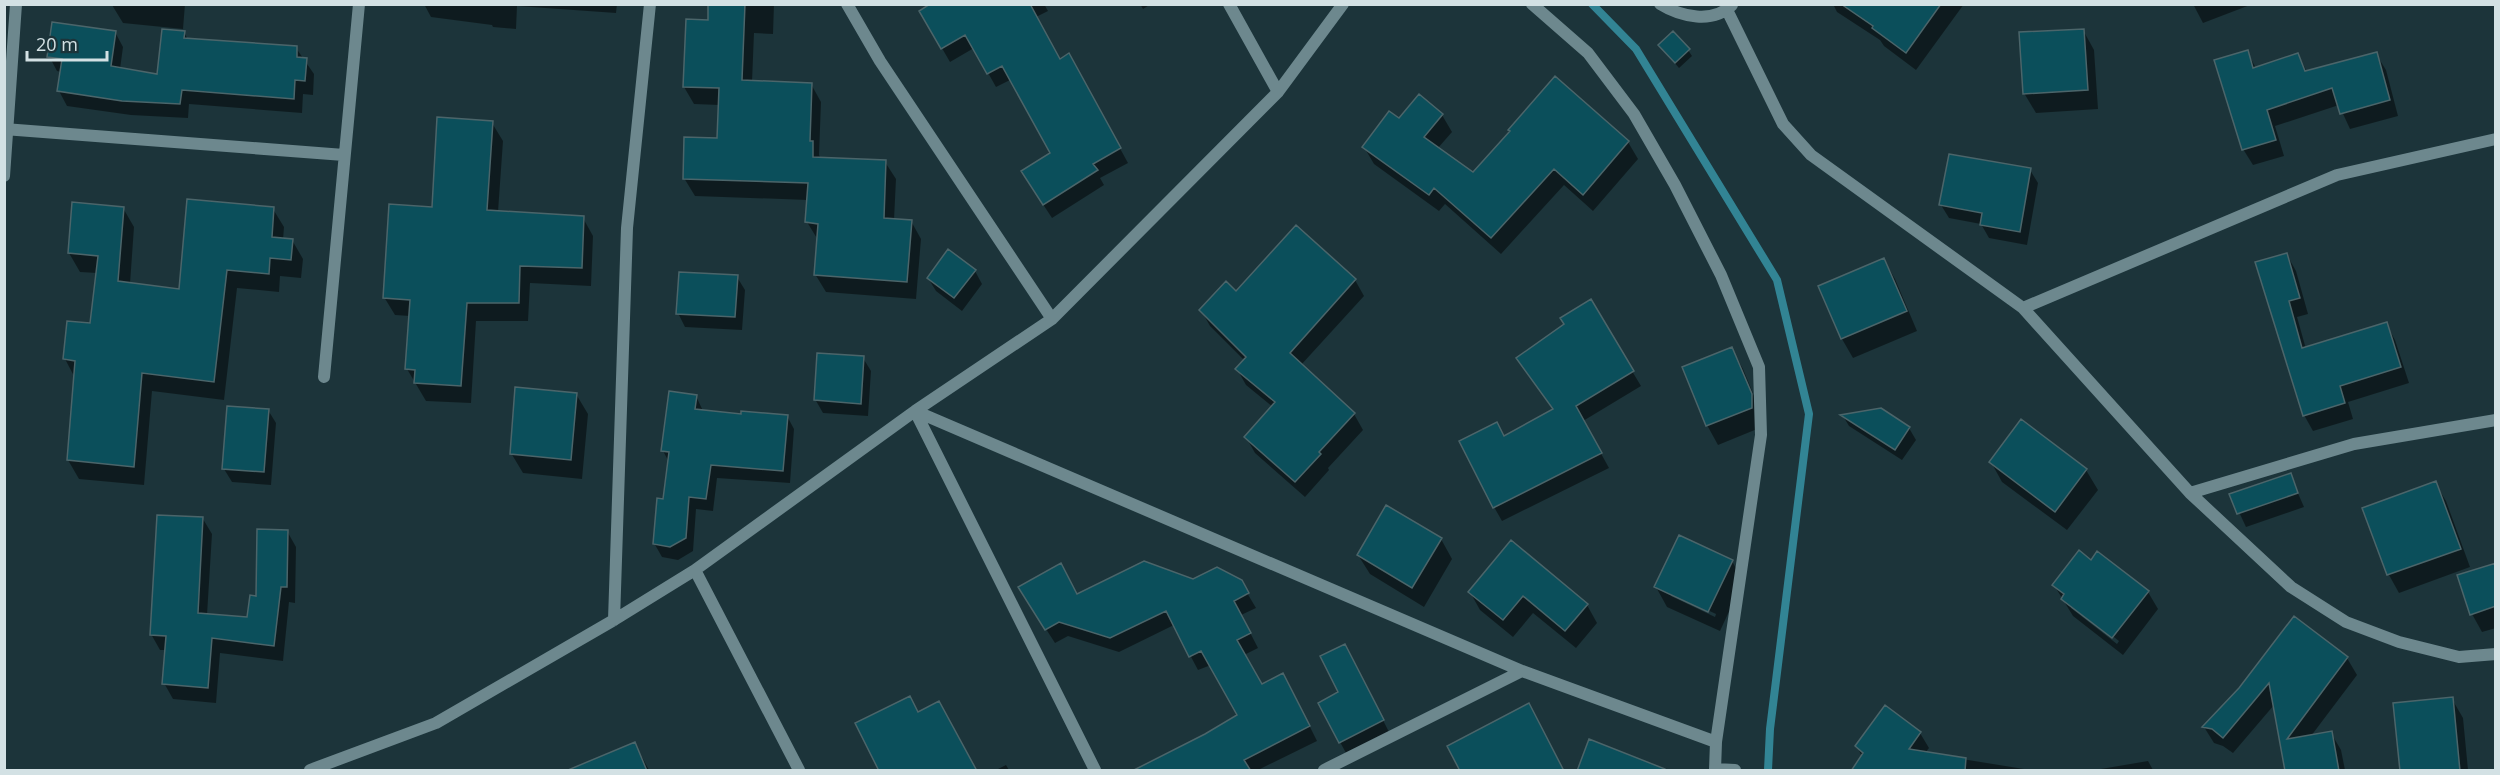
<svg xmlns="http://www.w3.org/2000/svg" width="2500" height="775" viewBox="0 0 2500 775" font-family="'Open Sans',sans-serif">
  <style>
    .shadow { fill: #0007; fill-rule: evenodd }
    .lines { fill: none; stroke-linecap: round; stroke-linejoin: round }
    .stream { stroke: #328494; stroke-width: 8 }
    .building { fill: #0b4f5b; stroke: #4b656a; stroke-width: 1.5 }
    .minor { stroke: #6d888e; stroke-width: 12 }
  </style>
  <rect width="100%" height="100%" fill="#1c343a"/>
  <!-- shadow -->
  <path class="shadow" d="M 185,4 L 183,29 L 123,23 L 112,5 Z
    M 424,4 L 617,4 L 616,13 L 517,6 L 516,29 L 493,27 L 492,25 L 431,17 Z
    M 710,4 L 774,4 L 773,34 L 754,33 L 752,82 L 811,84 L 821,102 L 819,155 L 821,159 L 885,162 L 896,179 L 894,220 L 911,221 L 921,239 L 916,299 L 826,292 L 815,274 L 818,240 L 807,222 L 808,200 L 695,196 L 684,178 L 718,139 L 719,105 L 694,104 L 684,87 L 709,22 Z
    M 933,4 L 1044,4 L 1048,11 L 1036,17 L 1059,60 L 1077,70 L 1128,163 L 1100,178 L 1104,185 L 1052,218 L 1031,186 L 1052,154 L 1012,79 L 996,87 L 974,48 L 950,62 L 921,12 Z
    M 1140,4 L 1151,4 L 1143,9 Z
    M 1833,4 L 1964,4 L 1916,70 L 1884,46 L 1880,40 L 1837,12 Z
    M 2193,4 L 2250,4 L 2250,5 L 2203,23 Z
    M 2083,30 L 2094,50 L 2098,109 L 2036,113 L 2024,93 Z
    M 115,32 L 123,47 L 120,69 L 159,75 L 184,32 L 188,40 L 296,48 L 314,74 L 313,95 L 303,94 L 302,113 L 189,104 L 188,118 L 131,115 L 67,106 L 59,91 L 61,72 L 57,71 L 49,56 Z
    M 1660,46 L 1688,50 L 1692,56 L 1679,68 Z
    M 2247,52 L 2256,68 L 2298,54 L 2307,72 L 2376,54 L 2386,70 L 2398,116 L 2350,129 L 2339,105 L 2275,126 L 2284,156 L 2253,165 L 2243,149 Z
    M 1555,78 L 1628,142 L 1638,159 L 1593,211 L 1564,185 L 1501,254 L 1445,204 L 1439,211 L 1374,164 L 1364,147 L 1399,120 L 1442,115 L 1452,132 L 1438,148 L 1473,174 L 1511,132 Z
    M 492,123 L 503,141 L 498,212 L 583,218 L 593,236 L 591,286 L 530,283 L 528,321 L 476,321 L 471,403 L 426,401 L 407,369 L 410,316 L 395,315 L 384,297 L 433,209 Z
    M 2030,170 L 2038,183 L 2027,245 L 1989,238 L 1981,224 L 1949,218 L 1941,205 Z
    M 123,208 L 134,227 L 130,284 L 181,291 L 273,209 L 284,227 L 283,240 L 292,240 L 303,259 L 301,278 L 280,276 L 279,292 L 237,288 L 224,400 L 152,391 L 144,485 L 79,479 L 68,460 L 75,378 L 65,359 L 91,325 L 97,273 L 80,272 L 69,253 Z
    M 2287,255 L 2296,271 L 2308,314 L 2297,317 L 2306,349 L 2386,324 L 2395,340 L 2409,383 L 2348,402 L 2353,419 L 2313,431 L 2304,415 L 2257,263 Z
    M 1884,260 L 1895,279 L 1917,331 L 1853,358 L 1842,339 L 1820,287 Z
    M 975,271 L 982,284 L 962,311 L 936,291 L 928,278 Z
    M 737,277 L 745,290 L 742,330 L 685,327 L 678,313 Z
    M 1355,280 L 1364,296 L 1301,365 L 1354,414 L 1363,430 L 1328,468 L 1329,470 L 1305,497 L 1255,453 L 1246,437 L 1273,407 L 1246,385 L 1237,369 L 1244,360 L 1210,326 L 1201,310 L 1236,293 Z
    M 1590,301 L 1641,386 L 1583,421 L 1609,468 L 1502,521 L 1494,507 L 1554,411 L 1518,359 L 1565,325 Z
    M 1732,349 L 1743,369 L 1762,415 L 1762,427 L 1718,445 L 1707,425 Z
    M 863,358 L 871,371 L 868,416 L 823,413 L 815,399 Z
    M 576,394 L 588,414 L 582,479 L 523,473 L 511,453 Z
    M 696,396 L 703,411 L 742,416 L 787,416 L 794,429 L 790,483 L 717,478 L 713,511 L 696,509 L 693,551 L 678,560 L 662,557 L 654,543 L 664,500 L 669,462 L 663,451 Z
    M 268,410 L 276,423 L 271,485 L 232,482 L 224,469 Z
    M 1880,410 L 1909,428 L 1916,440 L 1902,460 L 1849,426 L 1843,416 Z
    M 2022,421 L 2086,470 L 2098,490 L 2067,530 L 2002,482 L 1991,462 Z
    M 2290,475 L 2304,507 L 2246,527 L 2231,495 Z
    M 2435,483 L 2446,501 L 2470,567 L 2399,593 L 2389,575 L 2364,508 Z
    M 203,519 L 212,534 L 207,615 L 249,618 L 287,531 L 296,547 L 295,603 L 289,602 L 283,661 L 220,653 L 216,703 L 173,699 L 164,683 L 167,650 L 160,650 L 151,634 Z
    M 1441,539 L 1452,559 L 1424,607 L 1370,574 L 1358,555 Z
    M 1511,542 L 1587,605 L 1597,623 L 1576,648 L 1533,613 L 1513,637 L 1480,610 L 1470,592 Z
    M 1732,561 L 1743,581 L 1720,631 L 1667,607 L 1656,587 ZM 1671,593 L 1716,614 L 1715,617 L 1671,596 Z
    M 2091,562 L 2148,592 L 2158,609 L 2123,655 L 2073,616 L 2054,585 ZM 2071,604 L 2119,641 L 2117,644 L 2071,608 Z
    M 2496,564 L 2496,628 L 2482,632 L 2472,614 Z
    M 1193,580 L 1240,581 L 1256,608 L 1241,615 L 1258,648 L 1244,655 L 1261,686 L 1291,689 L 1317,741 L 1258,770 L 1148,770 L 1239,716 L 1211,665 L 1198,670 L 1174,625 L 1119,652 L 1068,636 L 1055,643 L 1028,601 Z
    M 1351,657 L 1389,732 L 1346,753 L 1340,742 Z
    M 2347,658 L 2357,675 L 2311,736 L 2331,733 L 2341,750 L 2345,770 L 2286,770 L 2274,705 L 2233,753 L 2223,746 L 2214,743 L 2204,727 L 2240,689 Z
    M 2452,699 L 2463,718 L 2468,770 L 2401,770 Z
    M 1885,707 L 1920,733 L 1929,748 L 1925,753 L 2030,770 L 1853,770 L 1862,757 L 1857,746 Z
    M 635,744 L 649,770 L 604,770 Z
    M 2148,761 L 2153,770 L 2095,770 Z
    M 1006,765 L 1009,770 L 996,770 Z"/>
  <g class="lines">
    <!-- stream -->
    <path class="stream" d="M 1592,4 L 1636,49 L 1777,280 L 1809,414 L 1770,729 L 1768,770"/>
  </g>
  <!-- building -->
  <path class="building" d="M 708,4 L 745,4 L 742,80 L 812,83 L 810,141 L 813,141 L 813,157 L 886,160 L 884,218 L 912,220 L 907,282 L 814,275 L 818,224 L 805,222 L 808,183 L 683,179 L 684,137 L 717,138 L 719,88 L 683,87 L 686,19 L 708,20 Z
    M 930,4 L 1030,4 L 1060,59 L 1069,53 L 1121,148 L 1093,164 L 1098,170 L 1043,205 L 1021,171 L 1050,153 L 1002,66 L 987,74 L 965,35 L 941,49 L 919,11 Z
    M 1841,4 L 1941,4 L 1906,53 L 1872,28 L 1873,26 Z
    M 52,22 L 116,31 L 111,66 L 157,74 L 162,29 L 185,31 L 184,38 L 297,46 L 297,57 L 307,58 L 305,81 L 295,80 L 294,99 L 182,90 L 180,104 L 122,101 L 57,91 L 62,59 L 47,57 Z
    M 2084,29 L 2088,90 L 2023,94 L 2019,32 Z
    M 1673,31 L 1690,49 L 1675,63 L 1658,45 Z
    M 2248,50 L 2253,68 L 2298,53 L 2305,71 L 2377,52 L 2390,100 L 2340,114 L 2332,88 L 2267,110 L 2276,140 L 2242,150 L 2214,60 Z
    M 1555,76 L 1629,141 L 1583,195 L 1554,169 L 1491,238 L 1434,188 L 1429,195 L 1362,147 L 1389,111 L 1399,118 L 1419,94 L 1443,114 L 1424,137 L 1473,172 L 1510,131 L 1508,130 Z
    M 437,117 L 493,121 L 487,210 L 584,216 L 582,268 L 520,266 L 519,303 L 467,303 L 461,386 L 414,383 L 415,370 L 405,369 L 410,300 L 383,298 L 389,204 L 432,207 Z
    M 1949,154 L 2031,168 L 2020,232 L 1980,225 L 1982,213 L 1939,205 Z
    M 187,199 L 274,207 L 272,237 L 293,239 L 291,260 L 270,258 L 269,274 L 227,270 L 214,382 L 142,373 L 134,467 L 67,460 L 75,361 L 63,359 L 67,321 L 90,323 L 98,256 L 68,253 L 72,202 L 124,207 L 118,281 L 179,289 Z
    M 1296,225 L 1356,279 L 1290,353 L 1355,413 L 1319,452 L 1321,454 L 1295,482 L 1244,437 L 1275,402 L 1235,369 L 1246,357 L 1199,310 L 1226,281 L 1236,291 Z
    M 948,249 L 976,270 L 954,298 L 927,278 Z
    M 2287,253 L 2300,298 L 2289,301 L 2302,348 L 2387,322 L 2401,367 L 2340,386 L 2345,403 L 2303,416 L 2255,262 Z
    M 1884,258 L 1907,311 L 1841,339 L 1818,286 Z
    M 679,272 L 738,275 L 735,317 L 676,314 Z
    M 1591,299 L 1634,371 L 1576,406 L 1602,453 L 1493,508 L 1459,441 L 1497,422 L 1504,436 L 1553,409 L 1516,358 L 1564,324 L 1560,318 Z
    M 1732,347 L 1752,394 L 1752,408 L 1706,426 L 1682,367 Z
    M 817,353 L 864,356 L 861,404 L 814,400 Z
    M 515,387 L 577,393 L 571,460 L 510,454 Z
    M 669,391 L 697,395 L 695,409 L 741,414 L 741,411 L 788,415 L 783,471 L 711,465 L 706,499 L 689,497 L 686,538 L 670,547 L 653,544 L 657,498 L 663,499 L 669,452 L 661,451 Z
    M 227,406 L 269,409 L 264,472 L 222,469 Z
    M 1881,408 L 1910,427 L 1895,450 L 1840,415 Z
    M 2021,419 L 2087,469 L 2055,512 L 1989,462 Z
    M 2291,473 L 2298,493 L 2237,514 L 2229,494 Z
    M 2436,481 L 2461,549 L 2387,575 L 2362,508 Z
    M 1386,505 L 1442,538 L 1412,588 L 1357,555 Z
    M 157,515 L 203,517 L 198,613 L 247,617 L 250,595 L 256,596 L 257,529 L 288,530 L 287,587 L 281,587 L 274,646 L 212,638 L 208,688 L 162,684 L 166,636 L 150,635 Z
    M 1679,535 L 1733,560 L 1708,612 L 1654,587 Z
    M 1511,540 L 1588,604 L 1565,631 L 1523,596 L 1503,620 L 1468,592 Z
    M 2079,550 L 2091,560 L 2097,551 L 2149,591 L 2112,638 L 2061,599 L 2064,594 L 2052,585 Z
    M 1144,561 L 1193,579 L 1217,567 L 1242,580 L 1249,593 L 1234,601 L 1251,633 L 1237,640 L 1262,684 L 1283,673 L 1310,726 L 1244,760 L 1251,771 L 1132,771 L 1205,734 L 1237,715 L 1201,651 L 1189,657 L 1166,611 L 1110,638 L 1059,622 L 1045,630 L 1018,587 L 1061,563 L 1077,594 Z
    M 2496,563 L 2496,606 L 2470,615 L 2457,575 Z
    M 2294,616 L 2348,657 L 2287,739 L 2332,731 L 2339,771 L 2285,771 L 2269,683 L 2223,738 L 2212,729 L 2202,727 L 2239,688 Z
    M 1345,644 L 1384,720 L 1339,743 L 1318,703 L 1338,692 L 1320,656 Z
    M 910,696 L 918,712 L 939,701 L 977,771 L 879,771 L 855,723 Z
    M 2453,697 L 2460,771 L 2400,771 L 2393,703 Z
    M 1529,703 L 1564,771 L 1460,771 L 1447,746 Z
    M 1885,705 L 1921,732 L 1909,749 L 1966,758 L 1965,771 L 1851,771 L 1863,753 L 1855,746 Z
    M 1589,739 L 1665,769 L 1665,771 L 1577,771 Z
    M 635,742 L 647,771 L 568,771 L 568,770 Z"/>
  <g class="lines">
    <!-- minor -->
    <path class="minor" d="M 847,4 L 880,61 L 1052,319
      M 1229,4 L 1278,92
      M 1532,4 L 1588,53 L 1634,114 L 1675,185 L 1721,275 L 1759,367 L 1761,435 L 1716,742 L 1715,770
      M 1660,4 C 1681,17 1713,24 1732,5
      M 1727,10 L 1783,124 L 1811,155 L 2023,308 L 2190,493 L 2291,587 L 2346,622 L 2399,642 L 2459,657 L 2496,654
      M 4,129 L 344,155
      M 4,176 L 16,4
      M 2023,308 L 2337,175 L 2496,139
      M 324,377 L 359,4
      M 915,411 L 1522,671 L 1716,742
      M 915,411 L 1095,770
      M 2190,493 L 2354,444 L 2496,420
      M 695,570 L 799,770
      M 614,620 L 627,228 L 650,4
      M 1715,769 L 1735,770
      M 310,770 L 436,723 L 614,620 L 695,570 L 915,411 L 1052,319 L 1278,92 L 1343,4
      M 1324,770 L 1522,671"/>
  </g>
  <!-- border -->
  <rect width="2500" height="775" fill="none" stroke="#d3e1e4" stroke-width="12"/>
  <!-- scale -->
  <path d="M27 51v9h80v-9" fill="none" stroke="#d3e1e4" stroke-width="3"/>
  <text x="36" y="51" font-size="18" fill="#d3e1e4" stroke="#1c343a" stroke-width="4.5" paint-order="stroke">20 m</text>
</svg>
